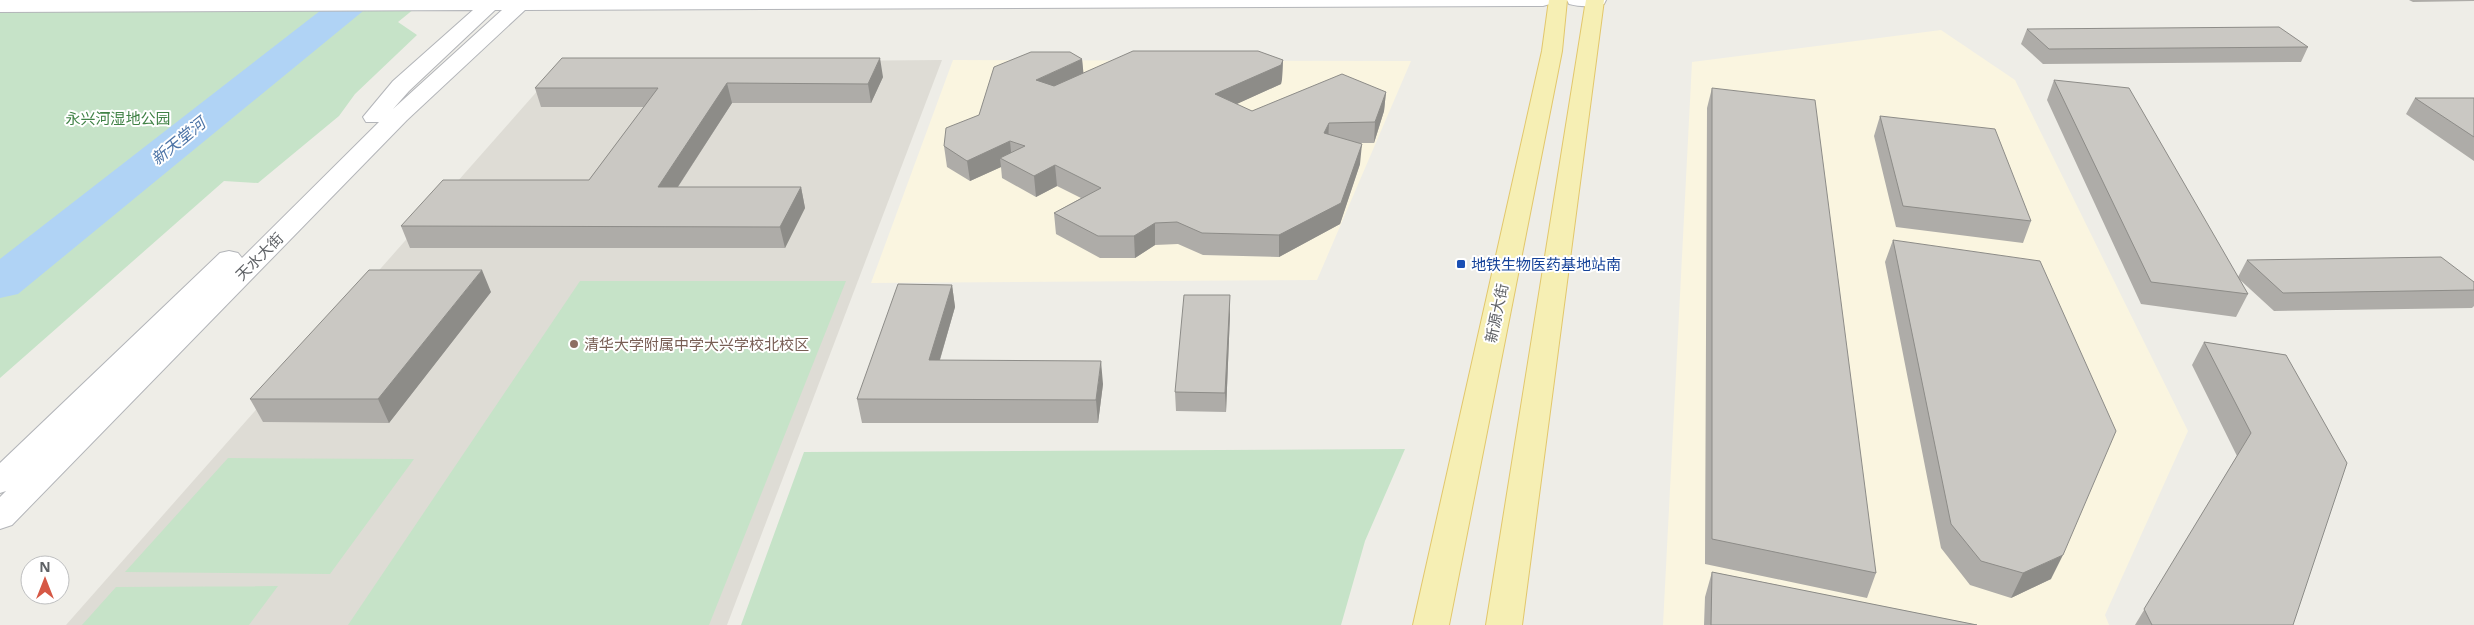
<svg xmlns="http://www.w3.org/2000/svg" width="2474" height="625" viewBox="0 0 2474 625" font-family="'Noto Sans','Noto Sans SC',sans-serif">
  <style>
    .commercial { fill: #faf5e0 }
    .education { fill: #dedcd5 }
    .green { fill: #c6e3c8 }
    .lines { fill: none; stroke-linecap: round; stroke-linejoin: round }
    .river { fill: #b0d3f5; fill-rule: evenodd }
    .secondary-casing { stroke: #b3b5b9; stroke-width: 2 }
    .primary-casing { stroke: #e2c76c; stroke-width: 2 }
    .secondary { fill: #fff; fill-rule: evenodd }
    .primary { fill: #f6efb4; fill-rule: evenodd }
    .wall { fill: #aeaca8 }
    .shaded-wall { fill: #8d8c88 }
    .building { fill: #cac8c3; stroke: #8d8c88 }
    .transit-dot { fill: #1a4fb4; stroke: #fff; stroke-width: 2 }
    .education-dot { fill: #8d6e63; stroke: #fff; stroke-width: 2 }
    .labels { text-anchor: middle; dominant-baseline: central; stroke-width: 4; stroke-linejoin: round; paint-order: stroke }
    .park-label { font-size: 15px; fill: #408246; stroke: #fff }
    .street-label { font-size: 15px; fill: #5e6165; stroke: #fff }
    .transit-label { font-size: 15px; fill: #164399; stroke: #fff; text-anchor: start }
    .education-label { font-size: 15px; fill: #785e54; stroke: #fff; text-anchor: start }
    .water-label { font-size: 16px; font-style: italic; fill: #4d74a6; stroke: #fff }
  </style>
  <rect width="100%" height="100%" fill="#eeede7"/>
  <!-- commercial -->
  <path class="commercial" d="M 1941,30 L 2015,80 L 2188,431 L 2105,615 L 2109,625 L 1663,625 L 1692,62 Z
    M 953,60 L 1411,61 L 1317,280 L 871,283 Z"/>
  <!-- education -->
  <path class="education" d="M 942,60 L 727,625 L 66,625 L 562,63 Z"/>
  <!-- green -->
  <path class="green" d="M 8,0 L 425,0 L 398,22 L 417,35 L 355,94 L 339,116 L 258,183 L 224,181 L 0,378 L 0,5 Z
    M 580,281 L 846,281 L 709,625 L 348,625 Z
    M 1405,449 L 1365,541 L 1341,625 L 741,625 L 804,452 Z
    M 228,458 L 414,459 L 330,574 L 125,572 Z
    M 278,586 L 249,625 L 82,625 L 116,587 Z"/>
  <g class="lines">
    <!-- river -->
    <path class="river" d="M 334,0 L 374,0 L 368,7 L 18,294 L 0,298 L 0,259 Z"/>
    <defs>
      <path id="secondary" d="M 0,0 L 1552,0 L 1550,4 L 1543,6 L 525,10 L 407,120 L 12,525 L 0,529 L 0,497 L 6,491 L 0,493 L 0,463 L 220,253 L 229,251 L 238,253 L 242,258 L 379,122 L 366,122 L 363,117 L 393,81 L 473,10 L 0,12 ZM 495,10 L 502,10 L 393,109 L 409,91 Z
        M 1567,0 L 1606,0 L 1604,4 C 1593,7 1580,7 1569,4 Z"/>
      <path id="primary" d="M 1549,0 L 1567,0 L 1562,51 L 1449,625 L 1413,625 L 1542,51 Z
        M 1586,0 L 1604,0 L 1522,625 L 1486,625 Z"/>
    </defs>
    <!-- secondary casing -->
    <use href="#secondary" class="secondary-casing"/>
    <!-- primary casing -->
    <use href="#primary" class="primary-casing"/>
    <!-- secondary -->
    <use href="#secondary" class="secondary"/>
    <!-- primary -->
    <use href="#primary" class="primary"/>
  </g>
  <!-- wall -->
  <path class="wall" d="M 2409,0 L 2474,0 L 2474,1 L 2413,2 Z
    M 2027,29 L 2308,47 L 2301,62 L 2043,64 L 2021,44 Z
    M 1082,59 L 1083,73 L 1283,60 L 1282,79 L 1281,84 L 1236,104 L 1252,111 L 1386,92 L 1384,111 L 1374,143 L 1358,143 L 1360,164 L 1340,224 L 1279,257 L 1203,255 L 1178,244 L 1155,245 L 1135,258 L 1100,258 L 1056,234 L 1054,213 L 1081,198 L 1057,186 L 1036,197 L 1002,178 L 1001,167 L 970,181 L 947,167 L 944,146 L 979,115 Z
    M 883,77 L 871,103 L 732,103 L 678,187 L 801,187 L 805,208 L 785,248 L 410,248 L 401,226 L 589,180 L 644,107 L 541,107 L 535,88 Z
    M 2054,80 L 2238,277 L 2247,260 L 2474,282 L 2474,306 L 2472,308 L 2274,311 L 2238,278 L 2248,294 L 2236,317 L 2141,304 L 2047,100 Z
    M 1712,88 L 1876,573 L 1867,598 L 1705,564 L 1707,108 Z
    M 2415,98 L 2474,98 L 2474,161 L 2406,114 Z
    M 1880,116 L 2031,221 L 2023,243 L 1896,227 L 1874,136 Z
    M 1893,240 L 2051,579 L 2011,598 L 1970,585 L 1941,548 L 1885,262 Z
    M 952,285 L 955,307 L 940,360 L 1103,384 L 1098,423 L 862,423 L 857,399 Z
    M 491,292 L 389,423 L 263,422 L 250,399 Z
    M 1230,314 L 1226,412 L 1176,411 L 1175,392 Z
    M 2204,342 L 2286,355 L 2293,625 L 2135,625 L 2237,456 L 2192,365 Z
    M 1712,572 L 1977,625 L 1704,625 L 1705,597 Z"/>
  <!-- shaded-wall -->
  <path class="shaded-wall" d="M 880,58 L 883,77 L 871,103 L 868,84 Z
    M 1082,59 L 1084,78 L 1037,99 L 1036,80 Z
    M 1283,60 L 1282,79 L 1281,84 L 1215,114 L 1215,94 Z
    M 727,83 L 732,103 L 664,208 L 658,187 Z
    M 1386,92 L 1384,111 L 1374,143 L 1375,122 Z
    M 1329,123 L 1328,143 L 1324,133 Z
    M 1010,141 L 1012,162 L 1000,158 L 1001,167 L 970,181 L 967,161 Z
    M 1362,144 L 1360,164 L 1340,224 L 1279,257 L 1279,235 Z
    M 1055,165 L 1057,186 L 1036,197 L 1034,176 Z
    M 801,187 L 805,208 L 785,248 L 780,227 Z
    M 1155,223 L 1155,245 L 1135,258 L 1134,236 Z
    M 482,270 L 491,292 L 389,423 L 378,399 Z
    M 952,285 L 955,307 L 933,383 L 929,360 Z
    M 1230,295 L 1230,314 L 1226,412 L 1225,393 Z
    M 1101,361 L 1103,384 L 1098,423 L 1096,400 Z
    M 2063,555 L 2051,579 L 2011,598 L 2023,573 Z"/>
  <!-- building -->
  <path class="building" d="M 2279,27 L 2308,47 L 2049,49 L 2027,29 Z
    M 1133,51 L 1258,51 L 1283,60 L 1281,65 L 1215,94 L 1252,111 L 1342,74 L 1386,92 L 1375,122 L 1329,123 L 1324,133 L 1362,144 L 1341,203 L 1279,235 L 1202,233 L 1177,222 L 1155,223 L 1134,236 L 1098,236 L 1054,213 L 1101,188 L 1055,165 L 1034,176 L 1000,158 L 1025,146 L 1010,141 L 967,161 L 944,146 L 946,128 L 979,115 L 994,67 L 1031,52 L 1070,52 L 1082,59 L 1036,80 L 1054,86 Z
    M 562,58 L 880,58 L 868,84 L 727,83 L 658,187 L 801,187 L 780,227 L 401,226 L 443,180 L 589,180 L 658,88 L 535,88 Z
    M 2054,80 L 2129,88 L 2248,294 L 2151,282 Z
    M 1712,88 L 1815,100 L 1876,573 L 1712,539 Z
    M 2415,98 L 2474,98 L 2474,137 Z
    M 1880,116 L 1995,129 L 2031,221 L 1903,206 Z
    M 1893,240 L 2040,261 L 2116,431 L 2063,555 L 2023,573 L 1981,561 L 1951,524 Z
    M 2441,257 L 2474,282 L 2474,290 L 2283,293 L 2247,260 Z
    M 369,270 L 482,270 L 378,399 L 250,399 Z
    M 898,284 L 952,285 L 929,360 L 1101,361 L 1096,400 L 857,399 Z
    M 1184,295 L 1230,295 L 1225,393 L 1175,392 Z
    M 2204,342 L 2286,355 L 2347,463 L 2293,625 L 2152,625 L 2144,609 L 2251,433 Z
    M 1712,572 L 1977,625 L 1711,625 Z"/>
  <!-- markers -->
  <rect class="transit-dot" x="1456" y="259" width="10" height="10" rx="2.5"/>
  <circle class="education-dot" cx="574" cy="344" r="5"/>
  <g class="labels">
    <!-- park labels -->
    <g class="park-label">
      <text x="118" y="118">永兴河湿地公园</text>
    </g>
    <!-- street labels -->
    <g class="street-label">
      <text transform="translate(259 256) rotate(-45)">天水大街</text>
      <text transform="translate(1496 313) rotate(-78)">新源大街</text>
    </g>
    <!-- transit labels -->
    <g class="transit-label">
      <text x="1471" y="264">地铁生物医药基地站南</text>
    </g>
    <!-- education labels -->
    <g class="education-label">
      <text x="584" y="344">清华大学附属中学大兴学校北校区</text>
    </g>
    <!-- water labels -->
    <g class="water-label">
      <text transform="translate(178 141) rotate(-39)">新天堂河</text>
    </g>
  </g>
  <!-- north arrow -->
  <g transform="translate(45 580)"><circle r="24" fill="#ffffff" stroke="#bfc0c1"/>
  <path d="M0-4L9 19L0 12L-9 19Z" fill="#d65845"/>
  <text y="-8" font-size="14" font-weight="bold" text-anchor="middle" fill="#5e6165">N</text>
  </g>
</svg>
